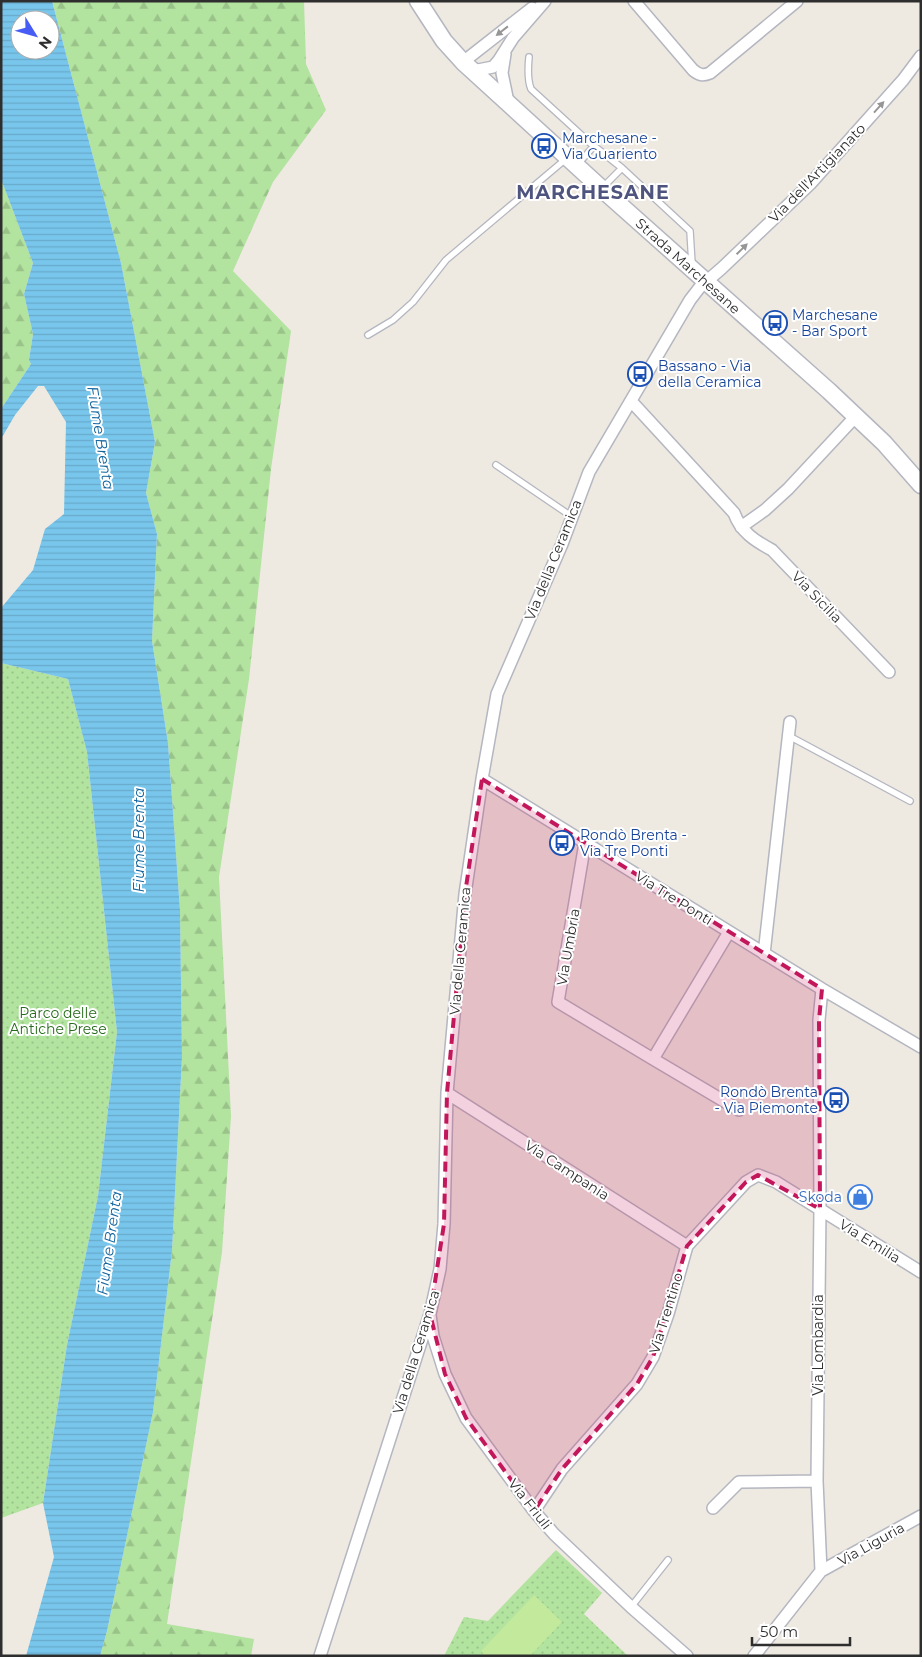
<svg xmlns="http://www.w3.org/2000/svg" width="922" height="1657" viewBox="0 0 922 1657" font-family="Montserrat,sans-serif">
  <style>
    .green { fill: url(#green-dots) }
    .forest { fill: url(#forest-firs) }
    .pitch { fill: #c3e99c }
    .water { fill: url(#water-rules); fill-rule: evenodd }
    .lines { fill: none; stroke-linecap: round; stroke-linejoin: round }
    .lane-casing { stroke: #b4b6c0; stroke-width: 8 }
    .street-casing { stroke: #b4b6c0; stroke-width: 14 }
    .secondary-casing { stroke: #b4b6c0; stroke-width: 19 }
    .lane { stroke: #fff; stroke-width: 5.5 }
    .street { stroke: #fff; stroke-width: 11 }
    .secondary { stroke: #fff; stroke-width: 16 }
    .oneway { fill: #969696 }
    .marked { fill: #c2185b; fill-opacity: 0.2; stroke: #c2185b; stroke-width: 4; stroke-dasharray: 10 6; stroke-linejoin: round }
    .labels { text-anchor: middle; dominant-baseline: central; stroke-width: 4; stroke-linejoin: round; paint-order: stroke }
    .transit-label { font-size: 14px; fill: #164399; stroke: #fff; text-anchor: start }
    .street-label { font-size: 14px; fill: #2e2e2e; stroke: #fff }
    .park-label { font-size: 14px; fill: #286b1d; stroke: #fff }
    .shop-label { font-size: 14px; fill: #366cbe; stroke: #fff; text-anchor: end }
    .water-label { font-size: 15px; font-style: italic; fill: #11649e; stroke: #fff }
    .district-label { font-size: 19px; font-weight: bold; letter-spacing: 1px; fill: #4e547e; stroke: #fff }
  </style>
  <defs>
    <pattern id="green-dots" width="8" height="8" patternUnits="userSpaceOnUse" patternTransform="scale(1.25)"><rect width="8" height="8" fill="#b2e39f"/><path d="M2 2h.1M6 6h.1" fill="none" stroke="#99c389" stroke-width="1.8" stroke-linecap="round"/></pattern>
    <pattern id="forest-firs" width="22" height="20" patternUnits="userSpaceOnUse" patternTransform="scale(1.25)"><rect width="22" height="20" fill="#b2e39f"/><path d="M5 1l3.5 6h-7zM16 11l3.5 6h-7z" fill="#99c389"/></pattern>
    <pattern id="water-rules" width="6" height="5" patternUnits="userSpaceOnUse" patternTransform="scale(1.25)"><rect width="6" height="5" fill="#78c6ec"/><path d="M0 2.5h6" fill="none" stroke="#68aacb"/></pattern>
  </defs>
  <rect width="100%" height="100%" fill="#eee9e1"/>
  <!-- green -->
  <path class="green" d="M 1,663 L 68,679 L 87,752 L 117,1032 L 98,1196 L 67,1345 L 43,1503 L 1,1518 Z
    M 556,1550 L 602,1593 L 584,1614 L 628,1656 L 444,1656 L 464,1617 L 488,1621 Z"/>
  <!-- forest -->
  <path class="forest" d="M 52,1 L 304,1 L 306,64 L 326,110 L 273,182 L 233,271 L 291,331 L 271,469 L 249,679 L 219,877 L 231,1116 L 222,1252 L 167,1624 L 254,1639 L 251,1656 L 100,1656 L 107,1631 L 153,1412 L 172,1251 L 182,1057 L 180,910 L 168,743 L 152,641 L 157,534 L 146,493 L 155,442 L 121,263 Z
    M 1,179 L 33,263 L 24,294 L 33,334 L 29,360 L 31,364 L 1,409 Z"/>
  <!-- pitch -->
  <path class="pitch" d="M 534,1595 L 562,1622 L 530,1656 L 485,1656 L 481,1651 Z"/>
  <!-- water -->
  <path class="water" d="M 1,1 L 52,1 L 121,263 L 155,442 L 146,493 L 157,534 L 152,641 L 168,743 L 180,910 L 182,1057 L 172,1251 L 153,1412 L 107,1631 L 100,1656 L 26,1656 L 54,1557 L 43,1503 L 67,1345 L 98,1196 L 117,1032 L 87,752 L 68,679 L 1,663 L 1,608 L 33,570 L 45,529 L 64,514 L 66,422 L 44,386 L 38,386 L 15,415 L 1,439 L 1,409 L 31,364 L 29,360 L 33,334 L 24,294 L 33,263 L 1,179 ZM 20,20 L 50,20 L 50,50 L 20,50 Z"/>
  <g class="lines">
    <defs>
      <path id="lane" d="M 529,57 C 528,67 527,79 531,89 L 589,142 L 622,168
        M 577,165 L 594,146
        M 603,187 L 622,168 L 690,231 L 692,264
        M 368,335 L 393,320 L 413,302 L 446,260 L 567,158
        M 496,465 L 571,516
        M 789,736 L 910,801
        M 631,1607 L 668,1560"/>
      <path id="street" d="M 634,1 L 693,70 C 699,75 703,76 710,73 L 797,1
        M 505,54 L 502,73 L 508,102
        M 463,62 L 532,8
        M 471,69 L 478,70 L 493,67 L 499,60 L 513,38 L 545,1
        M 631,401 L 734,513 C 741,532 755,541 772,550 L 889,672
        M 741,527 L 765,510 L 788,489 L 856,416
        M 482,779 L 822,989 L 921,1047
        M 585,843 L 558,1002 L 653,1059
        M 729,932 L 653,1059 L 739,1110
        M 764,954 L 790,722
        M 447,1093 L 687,1246
        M 430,1315 L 433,1336 L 445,1374 L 466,1418 L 534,1511 L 554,1534 L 631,1607 L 687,1656
        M 713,1508 L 739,1482 L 817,1481
        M 534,1511 L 562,1469 L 637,1384 L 653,1357 L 668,1314 L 687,1246 L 746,1182 L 758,1175 L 776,1182 L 921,1272
        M 821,1571 L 921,1516
        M 320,1656 L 430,1314 L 440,1269 L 444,1224 L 447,1093 L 465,894 L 482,779 L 497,694 L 562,544 L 589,472 L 690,300 L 700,287 L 722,268 L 810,184 L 903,80 L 921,56
        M 754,1656 L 821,1571 L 817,1481 L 820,1209 L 819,1020 L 822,989"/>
      <path id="secondary" d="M 418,1 L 444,41 L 463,62 L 602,189 L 829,391 L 884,443 L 921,485"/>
    </defs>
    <!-- lane casing -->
    <use href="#lane" class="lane-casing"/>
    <!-- street casing -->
    <use href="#street" class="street-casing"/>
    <!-- secondary casing -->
    <use href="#secondary" class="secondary-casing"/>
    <!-- lane -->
    <use href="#lane" class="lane"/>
    <!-- street -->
    <use href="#street" class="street"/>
    <!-- secondary -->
    <use href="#secondary" class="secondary"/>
  </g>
  <!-- one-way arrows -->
  <defs><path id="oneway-solid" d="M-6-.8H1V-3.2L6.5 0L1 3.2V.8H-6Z" transform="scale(1.25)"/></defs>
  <g class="oneway">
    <use href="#oneway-solid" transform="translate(502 31) rotate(142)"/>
    <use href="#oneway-solid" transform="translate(879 107) rotate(-48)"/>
    <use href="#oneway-solid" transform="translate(742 249) rotate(-44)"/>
  </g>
  <!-- marked area -->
  <path class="marked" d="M 482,779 L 822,989 L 819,1020 L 820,1209 L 758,1175 L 746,1182 L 687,1246 L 653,1357 L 637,1384 L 562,1469 L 534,1511 L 466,1418 L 445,1374 L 430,1314 L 444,1224 L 447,1093 L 465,894 Z"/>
  <!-- icons -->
  <defs>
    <symbol id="bus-ring" viewBox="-11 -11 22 22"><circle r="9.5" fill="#fff" stroke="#1a4fb4" stroke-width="1.5"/><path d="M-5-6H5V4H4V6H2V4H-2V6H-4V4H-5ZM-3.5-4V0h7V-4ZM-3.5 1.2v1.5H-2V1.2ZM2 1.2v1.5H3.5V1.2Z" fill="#1a4fb4"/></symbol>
    <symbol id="shop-ring" viewBox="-11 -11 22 22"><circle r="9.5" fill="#fff" stroke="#3f7fe0" stroke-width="1.5"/><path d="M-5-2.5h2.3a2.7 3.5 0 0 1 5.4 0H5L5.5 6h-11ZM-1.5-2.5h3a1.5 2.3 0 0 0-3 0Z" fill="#3f7fe0"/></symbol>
  </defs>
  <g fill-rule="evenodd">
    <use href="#bus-ring" x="530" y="132" width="28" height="28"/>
    <use href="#bus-ring" x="761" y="309" width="28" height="28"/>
    <use href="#bus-ring" x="626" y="360" width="28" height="28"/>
    <use href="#bus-ring" x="548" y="829" width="28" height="28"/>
    <use href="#bus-ring" x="822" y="1086" width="28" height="28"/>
    <use href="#shop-ring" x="846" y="1183" width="28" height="28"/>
  </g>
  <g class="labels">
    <!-- transit labels -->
    <g class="transit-label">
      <text x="562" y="138">Marchesane -<tspan x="562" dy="16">Via Guariento</tspan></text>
      <text x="792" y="315">Marchesane<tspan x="792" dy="16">- Bar Sport</tspan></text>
      <text x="658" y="366">Bassano - Via<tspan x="658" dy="16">della Ceramica</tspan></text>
      <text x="580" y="835">Rondò Brenta -<tspan x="580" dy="16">Via Tre Ponti</tspan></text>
      <text x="818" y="1092" text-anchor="end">Rondò Brenta<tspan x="818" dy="16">- Via Piemonte</tspan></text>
    </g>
    <!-- street labels -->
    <g class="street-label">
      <text transform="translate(817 173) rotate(-46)">Via dell'Artigianato</text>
      <text transform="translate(688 266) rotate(42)">Strada Marchesane</text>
      <text transform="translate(553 560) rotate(-68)">Via della Ceramica</text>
      <text transform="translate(817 597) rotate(46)">Via Sicilia</text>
      <text transform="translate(674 898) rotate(32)">Via Tre Ponti</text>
      <text transform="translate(568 947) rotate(-80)">Via Umbria</text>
      <text transform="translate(460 951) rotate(-85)">Via della Ceramica</text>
      <text transform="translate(567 1170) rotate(33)">Via Campania</text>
      <text transform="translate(870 1241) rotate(32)">Via Emilia</text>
      <text transform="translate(666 1313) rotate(-73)">Via Trentino</text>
      <text transform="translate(818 1345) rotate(-90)">Via Lombardia</text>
      <text transform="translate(416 1352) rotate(-73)">Via della Ceramica</text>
      <text transform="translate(530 1504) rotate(52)">Via Friuli</text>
      <text transform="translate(871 1544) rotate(-29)">Via Liguria</text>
    </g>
    <!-- park labels -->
    <g class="park-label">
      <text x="58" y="1013">Parco delle<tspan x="58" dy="16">Antiche Prese</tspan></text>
    </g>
    <!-- shop labels -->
    <g class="shop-label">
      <text x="842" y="1197">Skoda</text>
    </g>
    <!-- water labels -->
    <g class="water-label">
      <text transform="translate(101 438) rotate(81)">Fiume Brenta</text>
      <text transform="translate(138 840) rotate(-90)">Fiume Brenta</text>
      <text transform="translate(109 1243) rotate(-82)">Fiume Brenta</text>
    </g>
    <!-- district labels -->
    <g class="district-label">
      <text x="593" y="192">MARCHESANE</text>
    </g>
  </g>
  <!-- border -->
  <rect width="922" height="1657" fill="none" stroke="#2e2e2e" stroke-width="5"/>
  <!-- north arrow -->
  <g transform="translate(35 35) rotate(127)"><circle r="24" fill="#ffffff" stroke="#ababab"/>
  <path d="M0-4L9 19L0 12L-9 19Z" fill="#475cf5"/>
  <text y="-8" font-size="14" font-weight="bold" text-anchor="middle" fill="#2e2e2e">N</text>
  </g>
  <!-- scale -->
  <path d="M752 1637v8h98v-8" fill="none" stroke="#2e2e2e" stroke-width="2.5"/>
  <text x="760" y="1637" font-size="15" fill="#2e2e2e" stroke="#ffffff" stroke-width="4" paint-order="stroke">50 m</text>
</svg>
